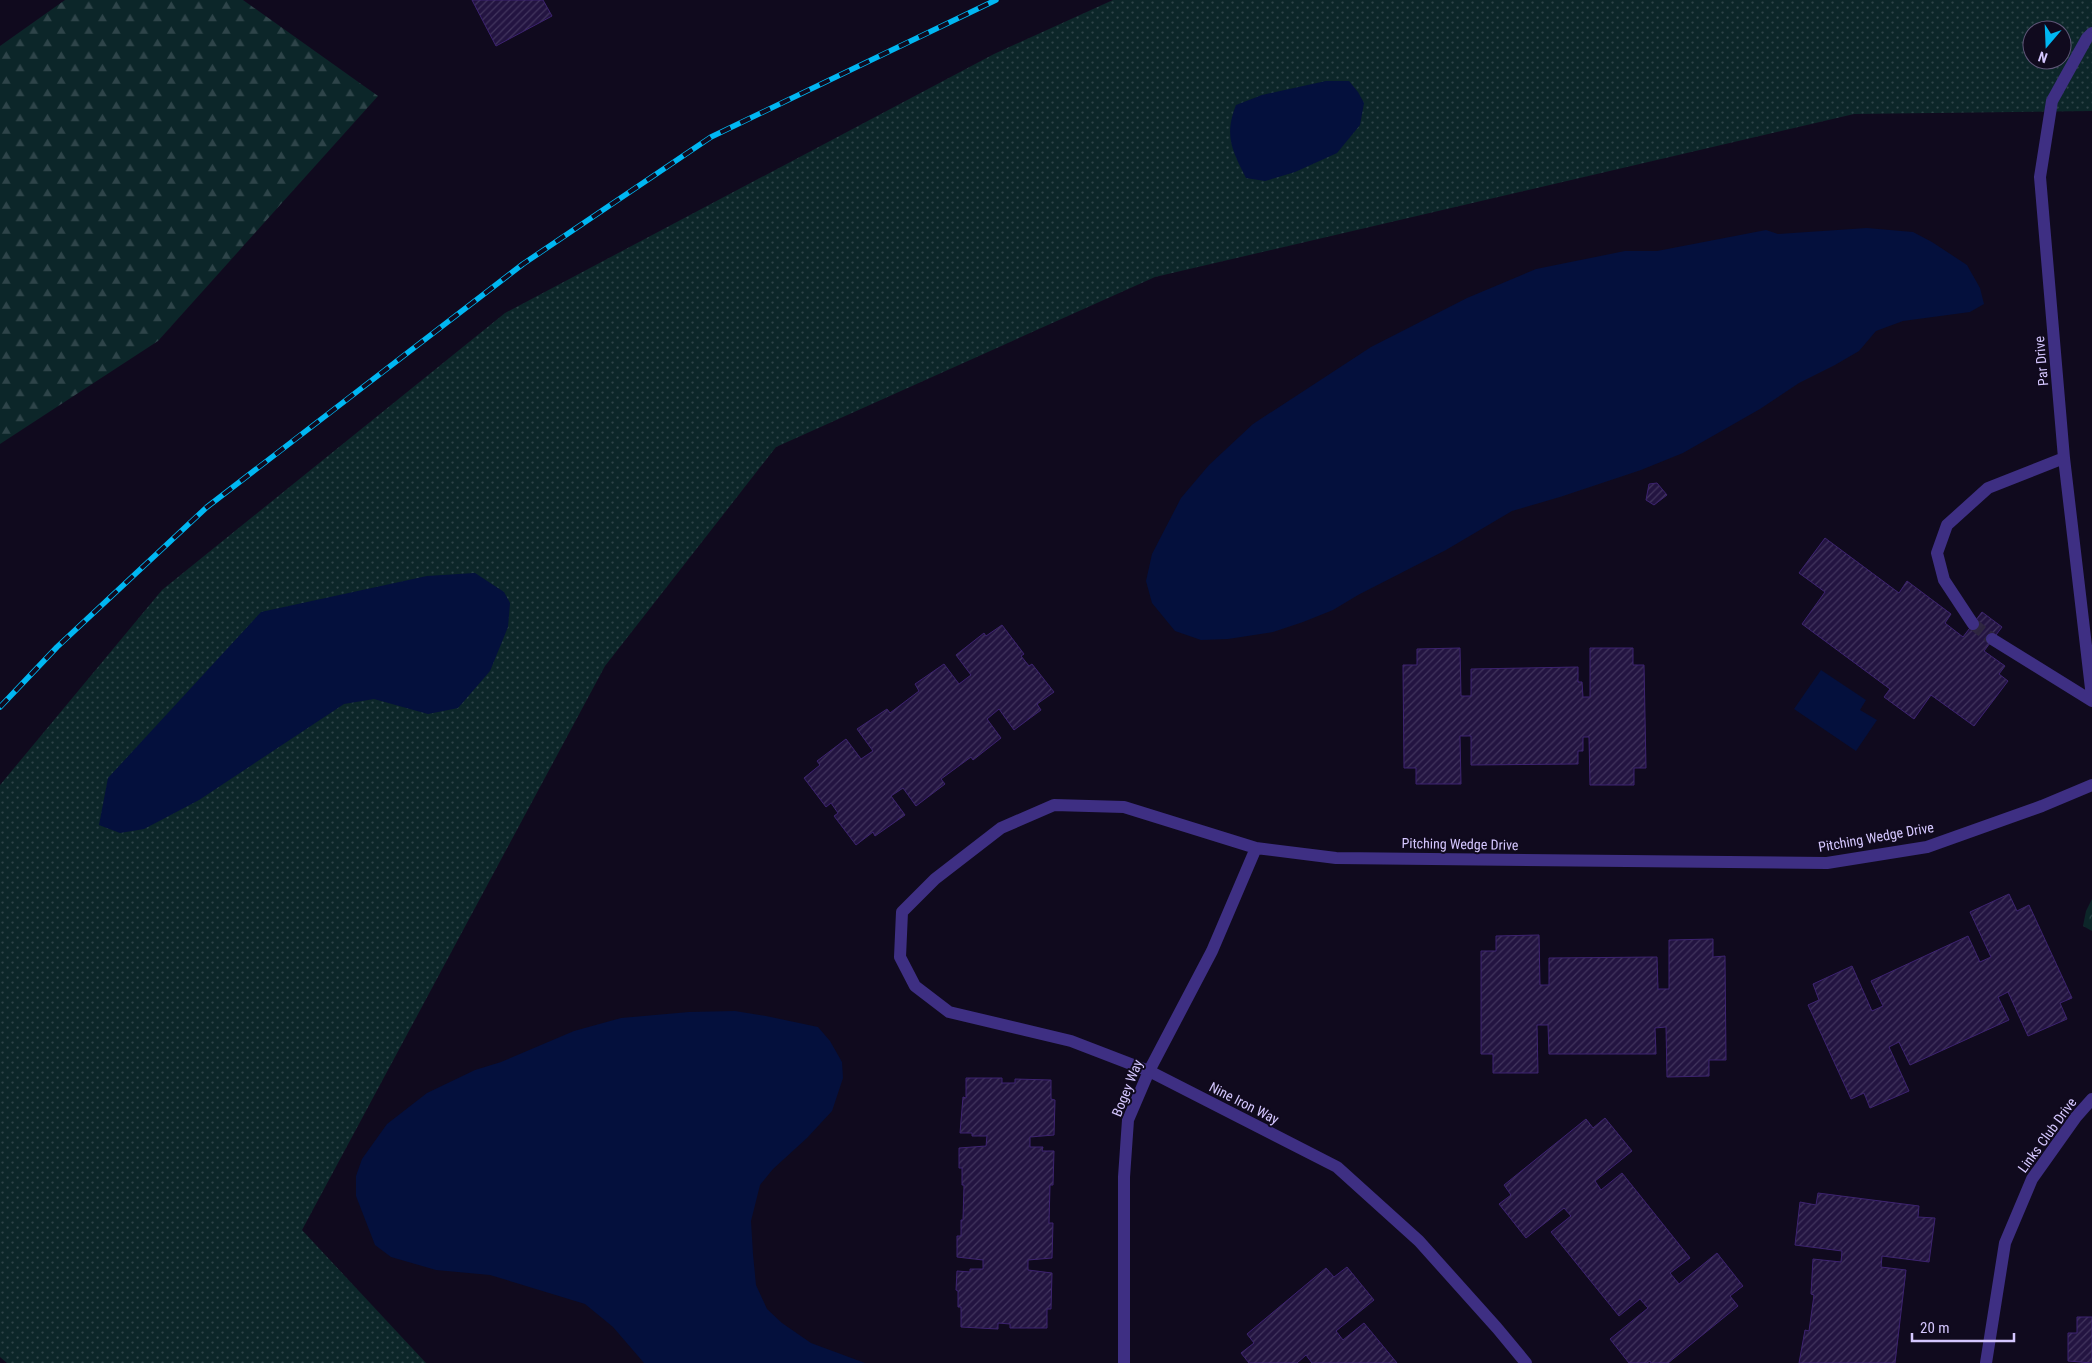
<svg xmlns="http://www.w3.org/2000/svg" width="2092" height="1363" viewBox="0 0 2092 1363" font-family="'Roboto Condensed',sans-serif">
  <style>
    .grass { fill: url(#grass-dots); fill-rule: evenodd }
    .forest { fill: url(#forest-firs) }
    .park { fill: url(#park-crowns) }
    .water { fill: #04103d }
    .building { fill: url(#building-hatch); stroke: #3d2370 }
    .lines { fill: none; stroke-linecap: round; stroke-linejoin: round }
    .minor-tunnel { stroke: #2e2640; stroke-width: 12; stroke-dasharray: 12 6; stroke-linecap: butt }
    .minor { stroke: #3e2f83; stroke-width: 12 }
    .rail-casing { stroke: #00b7f2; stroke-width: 5.5 }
    .rail { stroke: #100a1e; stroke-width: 4; stroke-dasharray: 11; stroke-linecap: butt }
    .labels { text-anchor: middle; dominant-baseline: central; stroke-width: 4; stroke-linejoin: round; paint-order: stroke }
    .street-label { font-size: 14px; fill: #d5c7ff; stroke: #100a1e }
  </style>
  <defs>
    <pattern id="grass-dots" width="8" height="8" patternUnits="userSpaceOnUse" patternTransform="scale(1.25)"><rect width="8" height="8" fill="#0c2629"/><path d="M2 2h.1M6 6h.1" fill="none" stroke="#2e4449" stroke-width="1.8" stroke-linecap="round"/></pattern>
    <pattern id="forest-firs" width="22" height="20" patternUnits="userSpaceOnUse" patternTransform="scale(1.25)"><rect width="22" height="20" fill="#0c2629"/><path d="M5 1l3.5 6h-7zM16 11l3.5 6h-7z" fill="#2e4449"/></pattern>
    <pattern id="park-crowns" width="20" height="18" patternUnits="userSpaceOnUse" patternTransform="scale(1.25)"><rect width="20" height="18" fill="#0c2629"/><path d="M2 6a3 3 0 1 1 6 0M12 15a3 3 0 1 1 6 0" fill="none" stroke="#2e4449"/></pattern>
    <pattern id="building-hatch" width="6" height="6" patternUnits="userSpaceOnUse" patternTransform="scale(1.25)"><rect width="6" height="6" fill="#231441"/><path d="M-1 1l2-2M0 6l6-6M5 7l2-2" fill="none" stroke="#42355e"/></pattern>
  </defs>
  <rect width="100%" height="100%" fill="#100a1e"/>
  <!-- grass -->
  <path class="grass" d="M 1113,0 L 2092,0 L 2092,111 L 1854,114 L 1155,277 L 776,447 L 605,666 L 302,1230 L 426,1363 L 7,1363 L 0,1357 L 0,785 L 162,590 L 505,313 L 994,54 ZM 2032,30 L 2062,30 L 2062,60 L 2032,60 Z"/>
  <!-- forest -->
  <path class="forest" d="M 65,0 L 243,0 L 378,96 L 158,341 L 0,444 L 0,46 Z"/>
  <!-- park -->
  <path class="park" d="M 2092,899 L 2092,931 L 2083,926 L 2086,911 Z"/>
  <!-- water -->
  <path class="water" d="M 1326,81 L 1349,81 L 1358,92 L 1364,103 L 1360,125 L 1337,153 L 1295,172 L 1265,181 L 1246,178 C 1232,150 1224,136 1236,105 L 1262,95 Z
    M 1867,228 L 1913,232 L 1932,242 L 1967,265 L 1980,288 L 1984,304 L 1970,312 L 1903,321 L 1876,331 L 1859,351 L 1835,365 L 1799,383 L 1760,409 L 1683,453 L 1641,470 L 1560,497 L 1512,511 L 1446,550 L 1358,595 L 1333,610 L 1303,622 L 1273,632 L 1228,639 L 1201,640 L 1175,631 L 1152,603 L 1146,581 L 1152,554 L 1181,498 L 1209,465 L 1253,424 L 1371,347 L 1467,298 L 1536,269 L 1625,251 L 1657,251 L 1766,230 L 1778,234 Z
    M 475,573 L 504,592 L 510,603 L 508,627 L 490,671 L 458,708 L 428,714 L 374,699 L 344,704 L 199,800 L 144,829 L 120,833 L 99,825 L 108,778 L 261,612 L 427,576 Z
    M 1821,670 L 1866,700 L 1860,710 L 1877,720 L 1856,751 L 1794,709 Z
    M 735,1011 L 766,1016 L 818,1027 L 830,1041 L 842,1062 L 843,1078 L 832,1111 L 807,1138 L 773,1169 L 760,1185 L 751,1221 L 753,1254 L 756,1285 L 767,1309 L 782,1323 L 811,1343 L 865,1363 L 644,1363 L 613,1327 L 585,1304 L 490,1275 L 436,1270 L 391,1257 L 375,1245 L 356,1196 L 356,1176 L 362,1159 L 387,1124 L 427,1093 L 475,1070 L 501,1062 L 574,1031 L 621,1018 L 689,1012 Z"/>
  <!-- building -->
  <path class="building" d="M 472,0 L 543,0 L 552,16 L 496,46 Z
    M 1657,483 L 1667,495 L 1654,505 L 1646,500 L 1649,484 Z
    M 1825,538 L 1899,593 L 1907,581 L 1951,614 L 1945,623 L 1963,637 L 1982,612 L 2002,627 L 1984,651 L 2005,666 L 1999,674 L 2008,681 L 1974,726 L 1931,695 L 1914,719 L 1884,697 L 1890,689 L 1802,624 L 1825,592 L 1799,573 Z
    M 1002,625 L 1024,654 L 1021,656 L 1029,666 L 1032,664 L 1054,692 L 1037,704 L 1041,710 L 1014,730 L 999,709 L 987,719 L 1001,738 L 973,760 L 971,757 L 941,779 L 945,784 L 916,806 L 903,788 L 891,796 L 905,815 L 875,836 L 873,832 L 856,845 L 834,816 L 838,813 L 831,803 L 826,807 L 804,778 L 820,765 L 817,761 L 846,739 L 861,759 L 873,751 L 857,729 L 887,709 L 890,713 L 919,691 L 915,684 L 944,664 L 959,684 L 971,675 L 956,655 L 984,633 L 986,636 Z
    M 1460,648 L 1461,696 L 1471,696 L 1471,669 L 1578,667 L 1578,682 L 1582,682 L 1583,697 L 1590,697 L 1590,648 L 1633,648 L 1633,665 L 1644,665 L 1646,768 L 1634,768 L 1634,785 L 1590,785 L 1589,737 L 1583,737 L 1583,751 L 1578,751 L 1578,764 L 1471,765 L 1471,736 L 1460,736 L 1461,784 L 1416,784 L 1416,768 L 1404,768 L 1403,665 L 1417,665 L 1417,649 Z
    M 2009,894 L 2017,911 L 2029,905 L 2072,998 L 2060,1003 L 2067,1019 L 2028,1036 L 2008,992 L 1998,997 L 2009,1020 L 1910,1065 L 1899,1042 L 1889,1047 L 1909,1091 L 1870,1108 L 1864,1093 L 1851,1099 L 1808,1005 L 1819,1000 L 1813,984 L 1852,966 L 1872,1011 L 1883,1006 L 1871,981 L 1968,936 L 1980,962 L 1991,957 L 1970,912 Z
    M 1539,935 L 1540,985 L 1549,985 L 1549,958 L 1657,957 L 1658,989 L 1669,989 L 1669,940 L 1713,939 L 1713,957 L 1725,956 L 1726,1060 L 1709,1060 L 1709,1076 L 1667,1077 L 1666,1027 L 1655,1028 L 1656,1054 L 1549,1054 L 1548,1025 L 1537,1025 L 1538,1073 L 1493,1073 L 1493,1054 L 1481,1054 L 1481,951 L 1496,951 L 1496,936 Z
    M 966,1078 L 1002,1078 L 1002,1083 L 1015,1083 L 1015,1079 L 1051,1080 L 1051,1099 L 1055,1100 L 1054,1135 L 1030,1137 L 1030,1147 L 1043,1147 L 1042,1151 L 1054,1151 L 1053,1185 L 1050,1185 L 1049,1223 L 1053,1223 L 1052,1258 L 1028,1260 L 1028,1270 L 1052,1273 L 1051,1309 L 1047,1309 L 1047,1328 L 1010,1328 L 1010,1324 L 998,1323 L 998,1329 L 961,1327 L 961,1307 L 958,1307 L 958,1291 L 956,1290 L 957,1271 L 970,1272 L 970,1269 L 983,1269 L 983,1260 L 957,1257 L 957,1236 L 961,1236 L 961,1220 L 963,1220 L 964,1185 L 962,1185 L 962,1168 L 959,1168 L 959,1148 L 986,1146 L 987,1136 L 972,1136 L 972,1133 L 960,1133 L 963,1097 L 966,1098 Z
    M 1605,1118 L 1632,1151 L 1595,1181 L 1601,1190 L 1622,1173 L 1690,1258 L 1670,1273 L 1679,1284 L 1717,1253 L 1743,1286 L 1730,1296 L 1738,1306 L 1668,1363 L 1651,1363 L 1650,1361 L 1647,1363 L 1629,1363 L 1610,1339 L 1648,1308 L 1640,1299 L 1619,1316 L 1551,1232 L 1571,1216 L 1564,1208 L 1526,1238 L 1499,1204 L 1511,1195 L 1504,1185 L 1586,1119 L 1593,1128 Z
    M 1818,1193 L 1919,1206 L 1918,1217 L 1935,1218 L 1929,1262 L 1882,1256 L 1881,1267 L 1906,1270 L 1895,1363 L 1799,1363 L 1805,1330 L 1809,1331 L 1814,1295 L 1811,1294 L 1813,1259 L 1841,1262 L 1842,1251 L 1795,1245 L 1800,1202 L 1816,1205 Z
    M 1347,1267 L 1374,1300 L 1336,1331 L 1343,1340 L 1364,1323 L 1397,1363 L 1312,1363 L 1306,1355 L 1297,1363 L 1249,1363 L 1241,1353 L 1254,1343 L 1247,1334 L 1326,1268 L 1334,1277 Z
    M 2077,1317 L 2092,1317 L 2092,1363 L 2068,1361 L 2068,1333 L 2077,1333 Z"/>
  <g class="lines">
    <!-- minor-tunnel -->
    <path class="minor-tunnel" d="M 1973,624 L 1992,639"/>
    <!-- minor -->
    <path class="minor" d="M 2092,33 L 2087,38 L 2052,101 L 2040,177 L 2064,458 L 2092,697
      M 1973,624 L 1944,580 L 1937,553 L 1947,525 L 1988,488 L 2064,458
      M 1992,639 L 2092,701
      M 1124,1363 L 1124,1177 L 1128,1120 L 1149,1071 L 1212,951 L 1256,848
      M 1526,1363 L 1497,1328 L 1419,1241 L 1337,1167 L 1149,1071 L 1071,1041 L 949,1012 L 915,986 L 900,957 L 902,912 L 935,879 L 1001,828 L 1054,805 L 1124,807 L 1256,848 L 1336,858 L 1827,863 L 1927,847 L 2042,806 L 2092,785
      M 1986,1363 L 2005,1243 L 2032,1179 L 2076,1117 L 2092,1099"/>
    <defs>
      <path id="rail" d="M 0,707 L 57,647 L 207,507 L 523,264 L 711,137 L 996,0"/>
    </defs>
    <!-- rail casing -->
    <use href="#rail" class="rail-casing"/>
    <!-- rail -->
    <use href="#rail" class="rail"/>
  </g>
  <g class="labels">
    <!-- street labels -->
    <g class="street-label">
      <text transform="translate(2041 361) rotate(-95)">Par Drive</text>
      <text transform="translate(1876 837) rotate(-10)">Pitching Wedge Drive</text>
      <text transform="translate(1460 844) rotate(1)">Pitching Wedge Drive</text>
      <text transform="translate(1127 1088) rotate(-68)">Bogey Way</text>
      <text transform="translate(1244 1103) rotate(27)">Nine Iron Way</text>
      <text transform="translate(2047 1135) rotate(-54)">Links Club Drive</text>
    </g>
  </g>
  <!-- north arrow -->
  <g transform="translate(2047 45) rotate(199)"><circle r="24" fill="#100a1e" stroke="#5f5678"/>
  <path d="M0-4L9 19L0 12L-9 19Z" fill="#00b7f2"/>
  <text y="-8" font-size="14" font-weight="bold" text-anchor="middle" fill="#d5c7ff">N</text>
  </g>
  <!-- scale -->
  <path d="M1912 1333v8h102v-8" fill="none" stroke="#d5c7ff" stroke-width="2.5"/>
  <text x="1920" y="1333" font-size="15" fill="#d5c7ff" stroke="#100a1e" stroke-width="4" paint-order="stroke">20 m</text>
</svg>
